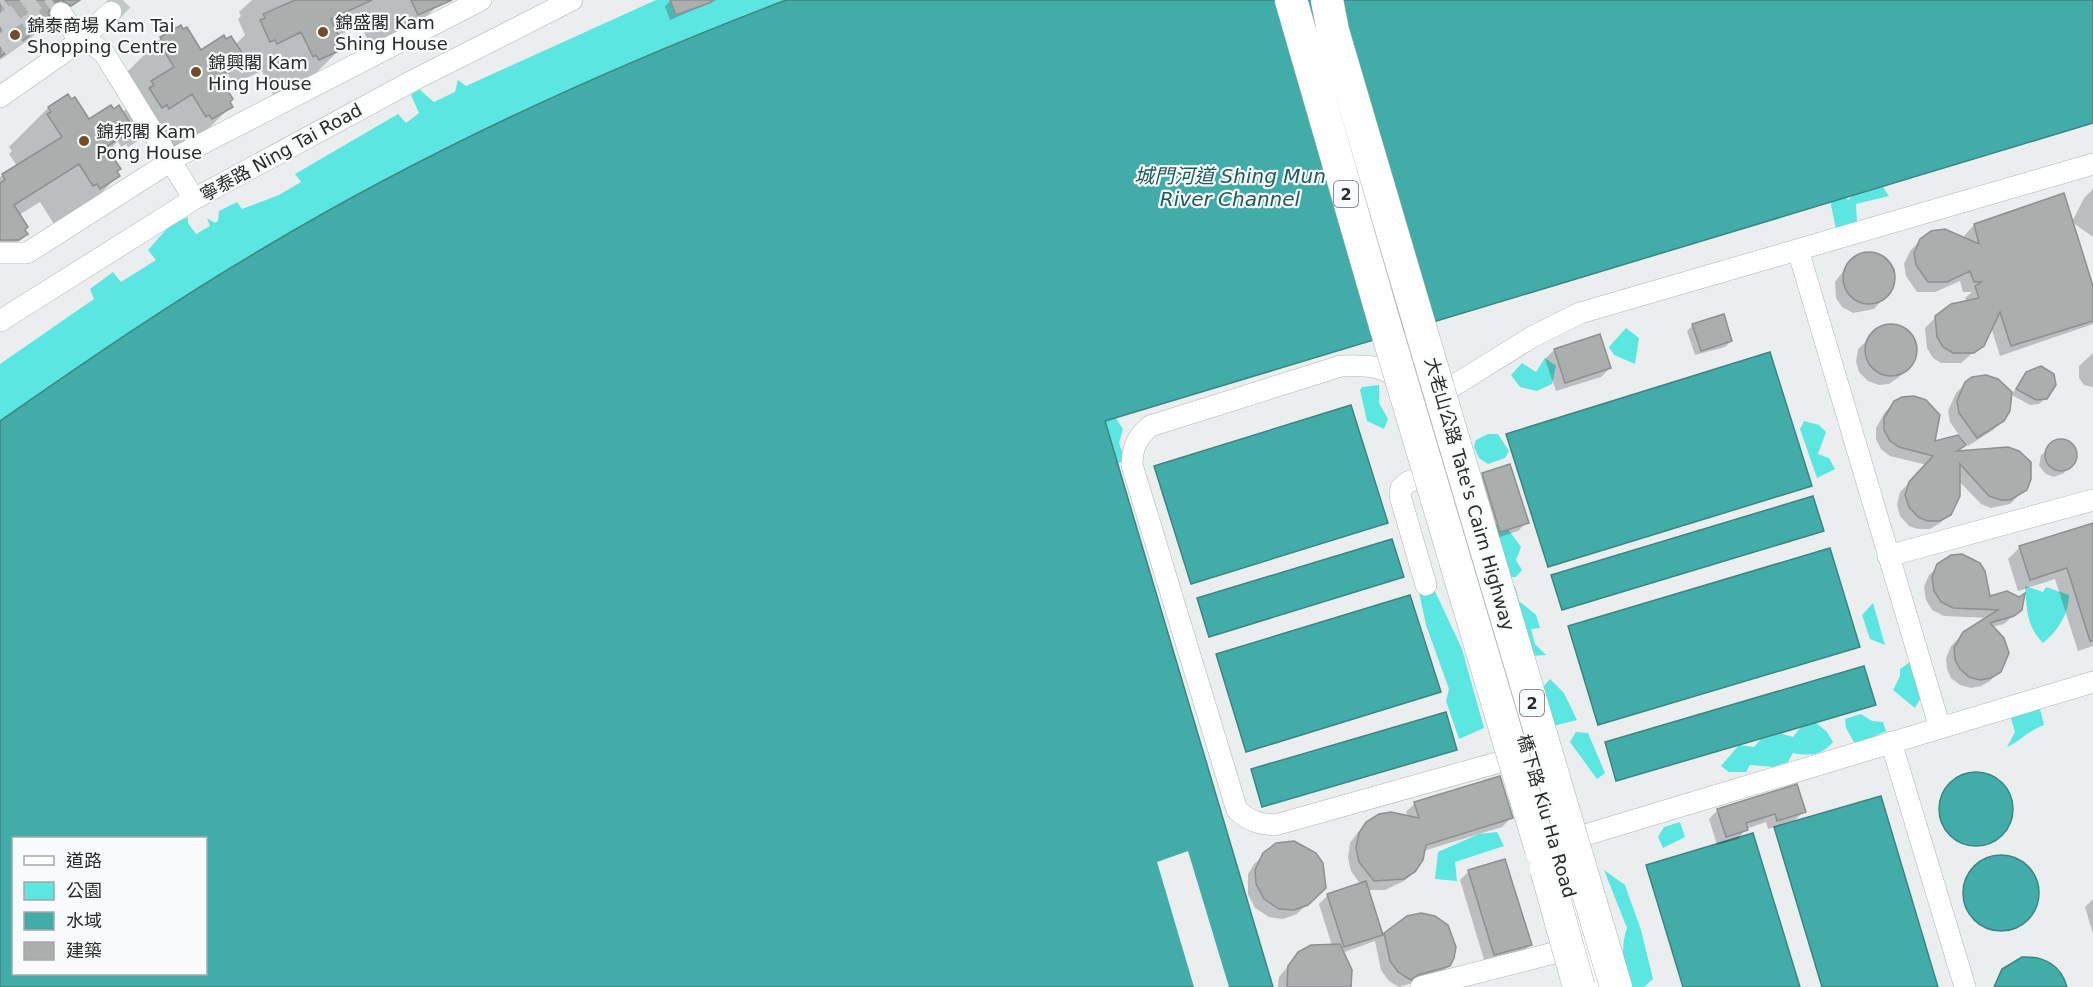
<svg xmlns="http://www.w3.org/2000/svg" width="2093" height="987" viewBox="0 0 2093 987" font-family="'DejaVu Sans','Noto Sans TC',sans-serif">
  <style>
    .green { fill: #5ce6e1 }
    .water { fill: #42aca8; stroke: #3b8582; stroke-width: 1.5; fill-rule: evenodd }
    .pier { fill: #eaeeee }
    .shadow { fill: #0003 }
    .building { fill: #aaaead; stroke: #8c9090; stroke-width: 1.5 }
    .lines { fill: none; stroke-linecap: round; stroke-linejoin: round }
    .minor-tunnel { stroke: #c4c7c7; stroke-width: 21; stroke-dasharray: 21 10; stroke-linecap: butt }
    .minor-casing { stroke: #b0b4b4; stroke-width: 22 }
    .highway-casing { stroke: #b0b4b4; stroke-width: 33 }
    .minor { stroke: #fff; stroke-width: 21 }
    .highway { stroke: #fff; stroke-width: 32 }
    .highway-bridge-casing { stroke: #b0b4b4; stroke-width: 33; stroke-linecap: butt }
    .highway-bridge { stroke: #fff; stroke-width: 32 }
    .poi-dot { fill: #734c29; stroke: #f7fbfb; stroke-width: 2 }
    .labels { text-anchor: middle; dominant-baseline: central; stroke-width: 4.5; stroke-linejoin: round; paint-order: stroke }
    .shield { fill: #f7fbfb; stroke: #686969; stroke-width: 1.5 }
    .shield-label { font-size: 16px; font-weight: bold; fill: #2a2b2b }
    .poi-label { font-size: 18px; fill: #2a2b2b; stroke: #f7fbfb; text-anchor: start }
    .street-label { font-size: 18px; fill: #2a2b2b; stroke: #f7fbfb }
    .water-label { font-size: 20px; font-style: italic; fill: #205b58; stroke: #f7fbfb }
  </style>
  <rect width="100%" height="100%" fill="#eaeeee"/>
  <!-- green -->
  <path class="green" d="M 656,0 L 786,0 C 605,69 429,149 262,249 C 172,302 86,361 0,421 L 0,364 L 94,299 L 90,289 L 113,272 L 121,282 L 156,260 L 148,250 L 170,225 L 188,217 L 188,223 L 196,234 L 210,226 L 207,218 L 215,223 L 218,221 L 219,211 L 237,202 L 242,209 L 279,195 L 301,182 L 295,174 L 398,114 L 406,123 L 419,113 L 411,95 L 419,89 L 434,102 L 455,92 L 458,80 L 466,86 Z
    M 1879,181 L 1889,196 L 1856,204 L 1857,223 L 1836,229 L 1831,205 L 1834,192 L 1842,190 L 1848,200 L 1866,182 Z
    M 1626,328 L 1639,338 L 1635,364 L 1614,355 L 1609,347 Z
    M 1545,358 L 1556,366 L 1552,384 L 1537,391 L 1520,387 L 1511,375 L 1522,363 L 1536,372 Z
    M 1379,385 L 1379,403 L 1388,419 L 1384,429 L 1367,421 L 1360,390 L 1362,387 Z
    M 1112,403 L 1115,417 L 1123,429 L 1119,443 L 1125,460 L 1112,466 L 1102,424 Z
    M 1804,421 L 1819,425 L 1826,432 L 1818,454 L 1829,458 L 1835,469 L 1817,478 L 1800,429 Z
    M 1488,434 L 1498,434 L 1509,451 L 1505,458 L 1488,464 L 1479,458 L 1474,447 L 1476,440 Z
    M 1492,524 L 1505,525 L 1521,547 L 1516,560 L 1522,570 L 1516,577 L 1508,577 Z
    M 1417,583 L 1433,587 L 1462,649 L 1484,728 L 1459,739 L 1446,701 L 1449,689 L 1426,625 Z
    M 1515,586 L 1519,601 L 1536,615 L 1540,628 L 1531,629 L 1535,644 L 1546,655 L 1531,656 L 1509,587 Z
    M 2025,586 L 2043,592 L 2046,587 L 2069,595 C 2069,614 2057,632 2043,643 C 2026,626 2027,609 2025,586 Z
    M 1873,603 L 1885,645 L 1870,639 L 1862,615 Z
    M 1910,662 L 1923,694 L 1915,708 L 1893,690 L 1900,676 L 1900,669 Z
    M 1550,679 L 1564,693 L 1577,720 L 1553,726 L 1543,687 Z
    M 2040,709 L 2044,725 C 2026,732 2022,740 2007,747 L 2015,732 L 2010,715 Z
    M 1861,714 L 1872,721 L 1883,722 L 1886,731 L 1875,736 L 1869,744 L 1855,744 L 1846,728 L 1845,719 Z
    M 1809,717 L 1827,732 L 1833,742 C 1821,756 1809,756 1793,753 L 1788,762 L 1773,767 L 1750,765 L 1746,772 L 1729,772 L 1721,766 L 1739,745 L 1754,747 L 1769,730 L 1793,737 Z
    M 1576,732 L 1588,733 L 1605,773 L 1597,779 L 1570,742 Z
    M 1680,822 L 1685,837 L 1663,848 L 1658,837 L 1664,827 Z
    M 1497,832 L 1504,846 L 1455,862 L 1457,881 L 1435,879 L 1438,852 L 1479,834 Z
    M 1604,870 L 1625,885 L 1641,930 L 1653,979 L 1644,987 L 1632,987 C 1623,968 1620,948 1627,928 Z"/>
  <!-- water -->
  <path class="water" d="M 786,0 L 2093,0 L 2093,123 L 1105,421 L 1273,987 L 0,987 L 0,421 C 86,361 172,302 262,249 C 429,149 605,69 786,0 ZM 14,838 L 206,838 L 206,974 L 14,974 Z
    M 1770,352 L 1812,486 L 1548,567 L 1506,434 Z
    M 1351,405 L 1388,523 L 1191,584 L 1154,466 Z
    M 1813,496 L 1824,531 L 1562,610 L 1551,575 Z
    M 1392,539 L 1404,577 L 1209,637 L 1197,598 Z
    M 1830,548 L 1860,647 L 1598,725 L 1568,626 Z
    M 1410,595 L 1441,692 L 1246,752 L 1216,654 Z
    M 1864,666 L 1876,705 L 1616,781 L 1605,742 Z
    M 1446,712 L 1457,750 L 1262,807 L 1251,769 Z
    M1939 809a37 37 0 1 1 74 0a37 37 0 1 1-74 0Z
    M 1881,796 L 1938,987 L 1822,987 L 1774,827 Z
    M 1753,833 L 1800,987 L 1683,987 L 1646,865 Z
    M1963 893a38 38 0 1 1 76 0a38 38 0 1 1-76 0Z
    M 2022,957 C 2044,956 2061,965 2067,987 L 1994,987 L 2002,969 Z"/>
  <!-- pier -->
  <path class="pier" d="M 1188,851 L 1229,987 L 1194,987 L 1157,862 Z"/>
  <!-- shadow -->
  <path class="shadow" d="M 0,0 L 73,0 L 54,22 L 49,20 L 31,38 L 0,60 Z
    M 252,0 L 437,0 L 438,5 L 399,44 L 372,50 L 361,25 L 337,36 L 340,43 L 337,46 L 339,50 L 300,89 L 279,98 L 277,93 L 273,95 L 262,71 L 238,82 L 236,78 L 231,81 L 228,74 L 220,82 L 231,106 L 191,146 L 172,158 L 151,133 L 128,147 L 126,144 L 121,147 L 118,141 L 108,152 L 118,176 L 79,215 L 54,224 L 40,202 L 19,215 L 26,234 L 0,260 L 0,177 L 17,166 L 9,154 L 12,151 L 9,147 L 48,108 L 67,96 L 89,121 L 113,111 L 122,113 L 132,103 L 121,78 L 161,38 L 201,52 L 235,45 L 245,35 L 238,19 L 241,16 L 239,12 Z
    M 672,0 L 717,0 L 670,20 L 665,6 Z
    M 2093,189 L 2093,237 L 2072,222 L 2084,198 Z
    M 1974,225 L 2093,291 L 2093,324 L 2000,356 L 1991,327 L 1976,350 L 1961,363 L 1941,363 L 1933,358 L 1927,348 L 1925,328 L 1936,317 L 1967,302 L 1965,298 L 1972,292 L 1963,292 L 1960,281 L 1935,292 L 1917,292 L 1906,276 L 1904,264 L 1910,251 L 1921,240 L 1965,239 L 1964,236 Z
    M 1871,253 L 1883,257 L 1895,269 L 1894,287 L 1874,309 L 1853,313 L 1842,307 L 1836,298 L 1835,282 L 1851,261 L 1859,255 Z
    M 1885,324 L 1904,328 L 1916,341 L 1915,357 L 1899,377 L 1889,384 L 1879,385 L 1868,381 L 1859,372 L 1856,362 L 1858,349 Z
    M 1693,325 L 1731,341 L 1725,347 L 1695,355 L 1687,331 Z
    M 1554,350 L 1610,368 L 1601,377 L 1556,391 L 1545,359 Z
    M 2093,353 L 2093,387 L 2084,385 L 2079,378 L 2079,366 Z
    M 2027,374 L 2046,398 L 2039,404 L 2030,405 L 2010,394 L 2003,420 L 1993,430 L 1968,446 L 1966,444 L 1957,453 L 2019,495 L 2010,504 L 1991,508 L 1981,504 L 1957,479 L 1956,505 L 1940,523 L 1930,529 L 1918,529 L 1909,526 L 1900,516 L 1897,505 L 1900,492 L 1927,465 L 1890,456 L 1881,449 L 1876,439 L 1876,428 L 1885,412 L 1894,403 L 1933,443 L 1963,443 L 1964,442 L 1950,422 L 1948,411 L 1956,393 L 1966,383 L 1998,380 L 2012,394 Z
    M 2060,441 L 2071,445 L 2075,459 L 2064,473 L 2054,477 L 2046,474 L 2039,466 L 2041,455 Z
    M 1483,474 L 1527,522 L 1518,531 L 1491,540 L 1474,483 Z
    M 2093,524 L 2093,646 L 2078,651 L 2055,579 L 2018,591 L 2008,559 L 2020,547 Z
    M 1951,556 L 1967,556 L 1975,560 L 1984,572 L 1989,598 L 2020,610 L 2004,624 L 1992,627 L 2007,648 L 2006,662 L 1990,681 L 1981,686 L 1971,688 L 1960,685 L 1951,678 L 1947,669 L 1946,658 L 1951,646 L 1960,637 L 1989,618 L 1944,616 L 1932,610 L 1926,600 L 1924,587 L 1929,575 Z
    M 1415,803 L 1511,818 L 1502,827 L 1423,851 L 1414,872 L 1404,881 L 1385,890 L 1367,890 L 1382,936 L 1447,926 L 1452,935 L 1453,957 L 1449,966 L 1439,975 L 1399,987 L 1389,981 L 1381,970 L 1375,941 L 1342,953 L 1349,987 L 1278,987 L 1279,977 L 1299,953 L 1332,946 L 1319,904 L 1328,895 L 1361,885 L 1351,871 L 1348,858 L 1350,843 L 1358,832 L 1367,823 L 1408,817 L 1406,812 Z
    M 1718,810 L 1804,811 L 1795,820 L 1768,829 L 1766,822 L 1746,829 L 1738,839 L 1717,845 L 1709,819 Z
    M 1300,844 L 1310,849 L 1321,864 L 1324,887 L 1297,914 L 1283,919 L 1269,917 L 1255,908 L 1248,894 L 1248,874 L 1254,864 L 1277,845 Z
    M 1469,871 L 1530,945 L 1521,954 L 1485,963 L 1460,880 Z
    M 2093,899 L 2093,934 L 2085,907 Z"/>
  <!-- building -->
  <path class="building" d="M 0,0 L 80,0 L 71,6 L 61,0 L 53,3 L 48,13 L 51,20 L 0,57 Z
    M 295,0 L 372,0 L 331,19 L 342,43 L 338,45 L 341,50 L 319,60 L 316,55 L 313,57 L 301,32 L 277,44 L 275,40 L 270,42 L 260,20 L 265,18 L 263,14 Z
    M 411,0 L 452,0 L 418,15 Z
    M 670,0 L 712,0 L 712,2 L 676,15 Z
    M 181,25 L 183,29 L 187,27 L 201,50 L 224,35 L 226,39 L 231,36 L 244,56 L 239,59 L 241,62 L 219,77 L 233,99 L 230,102 L 233,107 L 212,119 L 209,115 L 206,117 L 192,94 L 169,109 L 167,105 L 162,108 L 149,88 L 154,85 L 151,81 L 174,67 L 160,44 L 163,42 L 160,37 Z
    M 68,94 L 71,99 L 75,97 L 89,119 L 111,105 L 114,109 L 119,105 L 132,126 L 127,129 L 129,132 L 106,147 L 121,169 L 117,171 L 120,176 L 100,189 L 97,184 L 93,186 L 79,164 L 14,205 L 28,227 L 25,230 L 28,234 L 19,240 L 0,240 L 0,183 L 5,180 L 2,174 L 62,137 L 47,114 L 51,112 L 48,107 Z
    M 2064,193 L 2093,286 L 2093,321 L 2011,346 L 2000,312 L 1984,346 L 1974,353 L 1953,353 L 1943,347 L 1937,337 L 1935,316 L 1951,304 L 1979,298 L 1975,286 L 1981,282 L 1974,282 L 1970,271 L 1947,282 L 1928,282 L 1916,265 L 1914,253 L 1920,239 L 1931,231 L 1945,229 L 1979,244 L 1974,224 Z
    M1843 278a26 26 0 1 1 52 0a26 26 0 1 1-52 0Z
    M 1724,314 L 1732,341 L 1701,351 L 1692,324 Z
    M1865 350a26 26 0 1 1 52 0a26 26 0 1 1-52 0Z
    M 1600,334 L 1611,368 L 1565,383 L 1554,349 Z
    M 2041,366 L 2054,374 L 2056,385 L 2047,399 L 2036,400 L 2016,389 L 2026,372 Z
    M 1986,375 L 1998,379 L 2012,392 L 2010,411 L 2004,421 L 1977,438 L 1959,413 L 1957,401 L 1965,382 L 1972,377 Z
    M 1914,396 L 1926,400 L 1940,415 L 1935,441 L 1958,435 L 1966,445 L 1957,451 L 2008,447 L 2019,451 L 2031,462 L 2031,479 L 2027,490 L 2010,500 L 2001,500 L 1989,496 L 1960,464 L 1960,496 L 1951,515 L 1940,521 L 1927,521 L 1918,517 L 1909,507 L 1905,495 L 1909,482 L 1933,456 L 1899,447 L 1890,441 L 1884,430 L 1884,418 L 1894,401 L 1902,397 Z
    M2045 455a16 16 0 1 1 32 0a16 16 0 1 1-32 0Z
    M 1510,464 L 1529,523 L 1500,532 L 1482,473 Z
    M 2093,523 L 2093,641 L 2090,641 L 2067,568 L 2030,580 L 2019,546 Z
    M 1962,554 L 1980,563 L 1985,571 L 1990,596 L 2007,591 L 2019,597 L 2025,593 L 2022,610 L 2014,616 L 1990,623 L 2004,638 L 2009,653 L 2001,672 L 1991,678 L 1980,680 L 1969,677 L 1960,669 L 1955,660 L 1954,648 L 1963,632 L 1998,610 L 1953,608 L 1941,602 L 1934,591 L 1932,577 L 1937,564 L 1951,555 Z
    M 1500,776 L 1513,818 L 1426,845 L 1423,860 L 1415,872 L 1404,879 L 1374,881 L 1359,862 L 1356,848 L 1359,833 L 1366,822 L 1379,814 L 1391,812 L 1419,818 L 1414,802 Z
    M 1797,784 L 1806,812 L 1777,821 L 1775,814 L 1746,823 L 1748,830 L 1726,837 L 1717,809 Z
    M 1294,841 L 1316,853 L 1323,863 L 1326,888 L 1308,905 L 1294,910 L 1279,909 L 1264,899 L 1256,884 L 1255,870 L 1263,853 L 1276,843 Z
    M 1505,859 L 1532,945 L 1494,955 L 1468,870 Z
    M 1366,881 L 1383,935 L 1344,947 L 1327,894 Z
    M 1421,913 L 1435,916 L 1448,925 L 1456,947 L 1454,958 L 1450,966 L 1418,975 L 1411,980 L 1398,972 L 1390,961 L 1384,933 L 1407,916 Z
    M 1340,944 L 1352,970 L 1351,987 L 1287,987 L 1288,966 L 1298,952 L 1311,945 Z"/>
  <g class="lines">
    <!-- minor-tunnel -->
    <path class="minor-tunnel" d="M 0,3 L 4,0
      M 111,12 L 123,0
      M 0,26 L 36,0
      M 0,46 L 56,6"/>
    <defs>
      <path id="minor" d="M 61,13 L 80,41 L 111,12
        M 0,97 L 80,41 L 92,44 L 104,53 L 194,199
        M 1798,250 L 1940,728
        M 0,253 L 27,253 L 182,154 L 481,0
        M 0,321 L 194,199 L 416,79 L 572,0
        M 1405,382 C 1382,365 1368,365 1341,366 L 1150,426 C 1137,438 1132,447 1132,465 L 1237,810 C 1249,821 1259,824 1275,825 L 1525,755
        M 1429,401 L 1532,337 L 1580,313 L 2093,164
        M 1888,556 L 2093,500
        M 1426,585 L 1400,496 L 1401,488 L 1408,482 L 1440,471
        M 1891,742 L 1965,987
        M 1548,820 L 1597,987
        M 1562,842 L 2093,682
        M 1421,987 L 1581,946"/>
      <path id="highway" d="M 1291,0 L 1385,325
        M 1327,0 L 1333,31 L 1429,357"/>
    </defs>
    <!-- minor casing -->
    <use href="#minor" class="minor-casing"/>
    <!-- highway casing -->
    <use href="#highway" class="highway-casing"/>
    <!-- minor -->
    <use href="#minor" class="minor"/>
    <!-- highway -->
    <use href="#highway" class="highway"/>
    <defs>
      <path id="highway-bridge" d="M 1385,325 L 1541,850
        M 1429,357 L 1616,987
        M 1546,869 L 1579,987"/>
    </defs>
    <!-- highway-bridge casing -->
    <use href="#highway-bridge" class="highway-bridge-casing"/>
    <!-- highway-bridge -->
    <use href="#highway-bridge" class="highway-bridge"/>
  </g>
  <!-- markers -->
  <g class="poi-dot">
    <circle cx="323" cy="32" r="6"/>
    <circle cx="15" cy="35" r="6"/>
    <circle cx="196" cy="72" r="6"/>
    <circle cx="84" cy="141" r="6"/>
  </g>
  <g class="labels">
    <!-- shield labels -->
    <g class="shield">
      <rect x="1334" y="181" width="24" height="26" rx="4.5"/>
      <rect x="1520" y="690" width="24" height="26" rx="4.5"/>
    </g>
    <g class="shield-label">
      <text x="1346" y="194">2</text>
      <text x="1532" y="703">2</text>
    </g>
    <!-- poi labels -->
    <g class="poi-label">
      <text x="335" y="22">錦盛閣 Kam<tspan x="335" dy="21">Shing House</tspan></text>
      <text x="27" y="25">錦泰商場 Kam Tai<tspan x="27" dy="21">Shopping Centre</tspan></text>
      <text x="208" y="62">錦興閣 Kam<tspan x="208" dy="21">Hing House</tspan></text>
      <text x="96" y="131">錦邦閣 Kam<tspan x="96" dy="21">Pong House</tspan></text>
    </g>
    <!-- street labels -->
    <g class="street-label">
      <text transform="translate(281 152) rotate(-29)">寧泰路 Ning Tai Road</text>
      <text transform="translate(1470 494) rotate(74)">大老山公路 Tate's Cairn Highway</text>
      <text transform="translate(1547 816) rotate(74)">橋下路 Kiu Ha Road</text>
    </g>
    <!-- water labels -->
    <g class="water-label">
      <text x="1230" y="176">城門河道 Shing Mun<tspan x="1230" dy="23">River Channel</tspan></text>
    </g>
  </g>
  <!-- legend -->
  <rect x="12" y="837" width="195" height="138" fill="#f7fbfb" stroke="#a5a8a8" stroke-width="1.5"/>
  <rect x="24" y="856" width="30" height="9" fill="#ffffff" stroke="#a5a8a8" stroke-width="1.5"/>
  <text x="66" y="867" font-size="18" fill="#2a2b2b">道路</text>
  <rect x="24" y="882" width="30" height="18" fill="#5ce6e1" stroke="#a5a8a8" stroke-width="1.5"/>
  <text x="66" y="897" font-size="18" fill="#2a2b2b">公園</text>
  <rect x="24" y="912" width="30" height="18" fill="#42aca8" stroke="#a5a8a8" stroke-width="1.5"/>
  <text x="66" y="927" font-size="18" fill="#2a2b2b">水域</text>
  <rect x="24" y="942" width="30" height="18" fill="#aaaead" stroke="#a5a8a8" stroke-width="1.5"/>
  <text x="66" y="957" font-size="18" fill="#2a2b2b">建築</text>
</svg>
